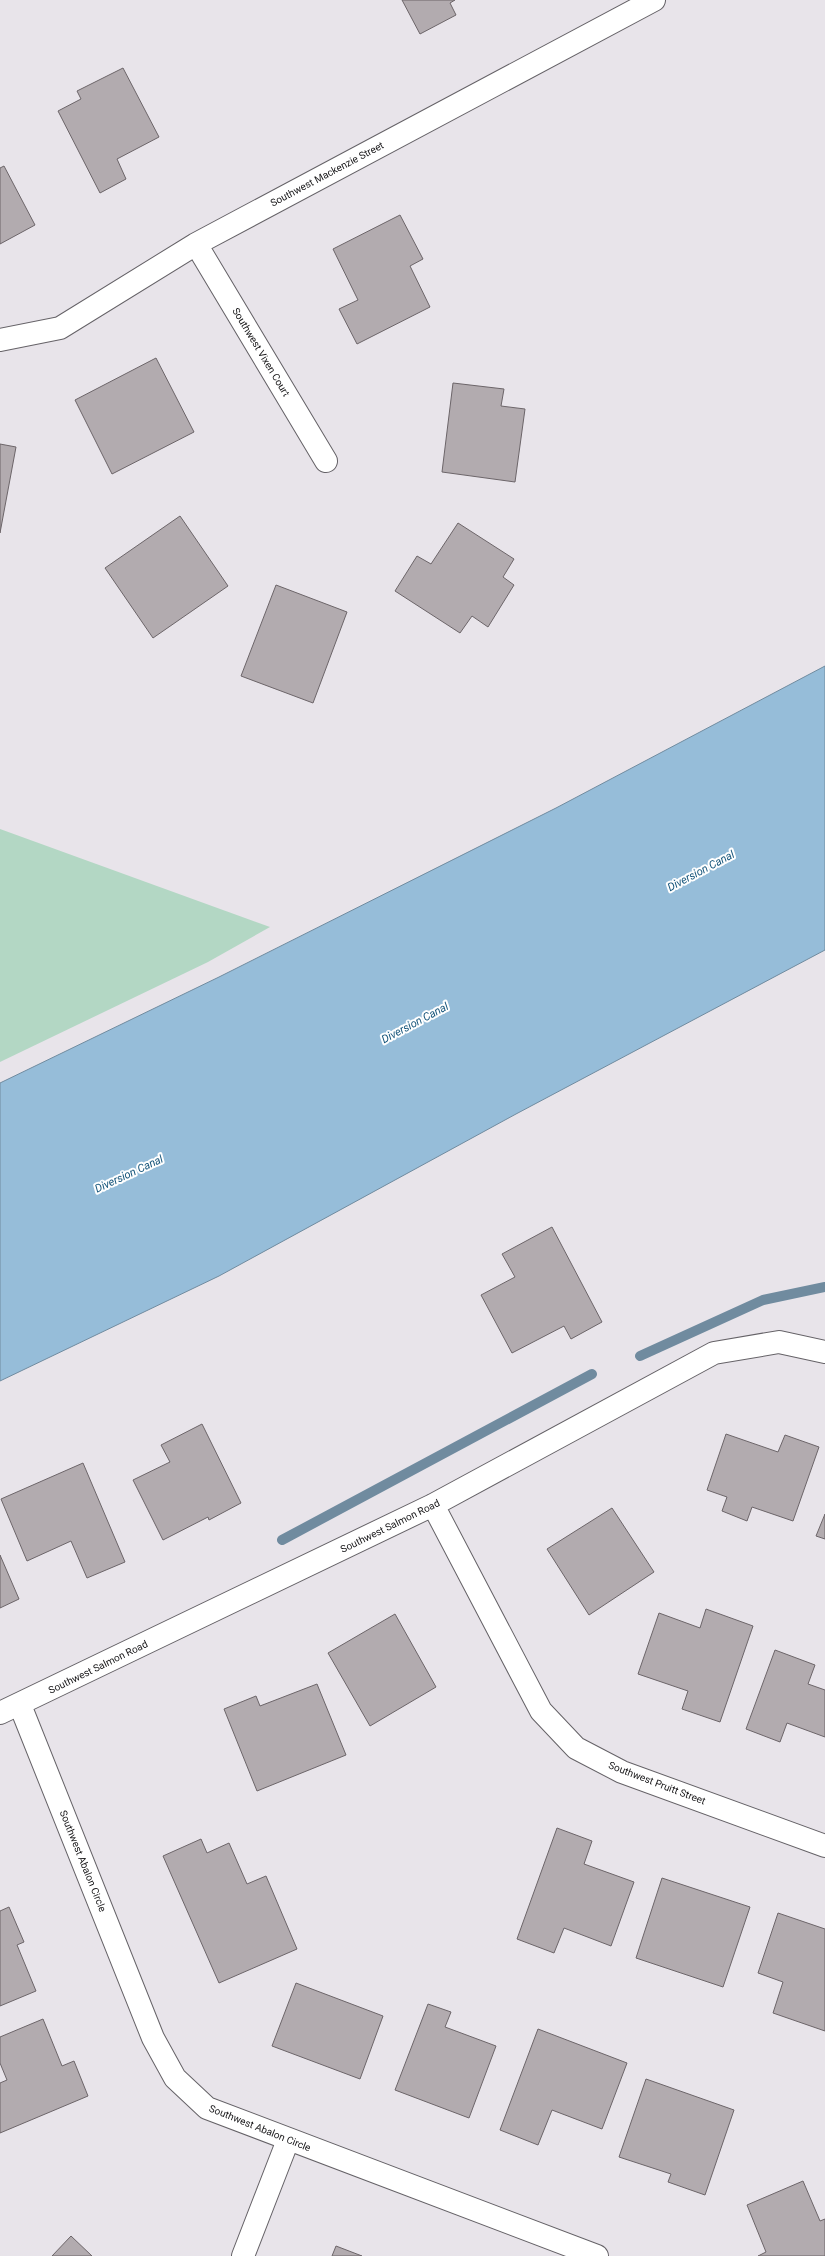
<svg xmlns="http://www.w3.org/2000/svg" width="825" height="2256" viewBox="0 0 825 2256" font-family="Roboto,sans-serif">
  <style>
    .green { fill: #b3d7c4 }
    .water { fill: #96bdd9; stroke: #708b9f }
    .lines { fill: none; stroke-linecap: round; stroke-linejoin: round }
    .stream { stroke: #708b9f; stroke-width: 10 }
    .building { fill: #b2abaf; stroke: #6c6569 }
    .minor-casing { stroke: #656267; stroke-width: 24 }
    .minor { stroke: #fff; stroke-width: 22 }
    .labels { text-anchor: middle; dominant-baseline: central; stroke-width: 4; stroke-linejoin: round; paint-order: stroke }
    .street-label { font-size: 10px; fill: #171618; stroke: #fff }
    .water-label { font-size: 11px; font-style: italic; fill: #14547a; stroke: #fff }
  </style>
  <rect width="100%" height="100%" fill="#e8e4ea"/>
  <!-- green -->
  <path class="green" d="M 0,829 L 270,927 L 208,962 L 0,1062 Z"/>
  <!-- water -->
  <path class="water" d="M 825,666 L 825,950 L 516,1114 L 219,1276 L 0,1381 L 0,1083 L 219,977 L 556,808 Z"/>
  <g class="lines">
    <!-- stream -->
    <path class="stream" d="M 640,1356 L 763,1300 L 825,1287
      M 282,1540 L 592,1374"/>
  </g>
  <!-- building -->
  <path class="building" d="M 402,0 L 455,0 L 450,3 L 456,15 L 420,34 Z
    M 123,68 L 159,137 L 117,159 L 126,179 L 100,193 L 58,111 L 81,99 L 77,91 Z
    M 4,166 L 35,225 L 0,244 L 0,168 Z
    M 400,215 L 423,259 L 410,266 L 430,307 L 357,344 L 339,309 L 358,300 L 333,249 Z
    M 156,358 L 194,432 L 112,474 L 75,400 Z
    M 453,383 L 504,389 L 501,406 L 525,409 L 515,482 L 442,472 Z
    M 0,444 L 16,447 L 0,533 Z
    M 180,516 L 228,586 L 153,638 L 105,568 Z
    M 458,523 L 514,559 L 503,577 L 514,585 L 488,627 L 472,616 L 460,633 L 395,591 L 417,556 L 431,564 Z
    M 276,585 L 347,612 L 313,703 L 241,676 Z
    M 552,1227 L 602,1322 L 571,1339 L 564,1326 L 512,1353 L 481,1295 L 515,1277 L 502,1254 Z
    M 202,1424 L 241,1503 L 209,1520 L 208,1517 L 163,1540 L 133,1480 L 170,1462 L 161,1445 Z
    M 726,1434 L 778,1452 L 785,1435 L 819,1447 L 793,1521 L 752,1507 L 747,1521 L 722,1511 L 727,1497 L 707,1490 Z
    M 83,1463 L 125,1562 L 87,1578 L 71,1541 L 27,1561 L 1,1499 Z
    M 612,1508 L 654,1572 L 589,1615 L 547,1549 Z
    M 825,1514 L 825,1539 L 816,1536 Z
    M 0,1555 L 19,1599 L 0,1608 Z
    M 706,1609 L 753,1626 L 720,1722 L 682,1709 L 688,1691 L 638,1674 L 659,1613 L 700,1628 Z
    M 395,1614 L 436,1687 L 370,1726 L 328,1653 Z
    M 775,1650 L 815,1665 L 808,1684 L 825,1690 L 825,1737 L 787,1723 L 780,1742 L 746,1729 Z
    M 317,1684 L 346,1755 L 257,1791 L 224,1709 L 256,1696 L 260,1706 Z
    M 557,1828 L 592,1841 L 584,1864 L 634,1882 L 611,1946 L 564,1928 L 554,1953 L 517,1939 Z
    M 201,1839 L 207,1853 L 229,1843 L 247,1884 L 266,1876 L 297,1949 L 219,1983 L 163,1856 Z
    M 662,1878 L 750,1907 L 723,1987 L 636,1958 Z
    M 9,1907 L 24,1942 L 17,1945 L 36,1991 L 0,2006 L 0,1911 Z
    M 778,1913 L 825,1929 L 825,2031 L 773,2013 L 783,1982 L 758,1973 Z
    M 296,1983 L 383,2016 L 360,2079 L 272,2046 Z
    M 428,2004 L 451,2012 L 445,2027 L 496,2046 L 469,2118 L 395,2090 Z
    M 43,2019 L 62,2066 L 74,2061 L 88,2096 L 0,2133 L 0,2083 L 7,2080 L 0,2063 L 0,2037 Z
    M 538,2029 L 627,2063 L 602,2129 L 552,2110 L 538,2145 L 500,2130 Z
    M 646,2079 L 734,2110 L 705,2195 L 668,2182 L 671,2174 L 619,2157 Z
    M 803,2181 L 820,2221 L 825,2219 L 825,2256 L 758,2256 L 766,2252 L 747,2205 Z
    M 71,2236 L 92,2256 L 52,2256 Z
    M 336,2246 L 362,2256 L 332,2256 Z"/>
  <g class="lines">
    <defs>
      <path id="minor" d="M 196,244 L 326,461
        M 0,340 L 60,328 L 196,244 L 654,0
        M 433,1505 L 541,1711 L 576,1748 L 622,1772 L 825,1846
        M 20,1705 L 153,2038 L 175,2078 L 207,2108 L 597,2256
        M 0,1713 L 433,1505 L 714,1353 L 779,1342 L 825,1352
        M 243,2256 L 288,2140"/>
    </defs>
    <!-- minor casing -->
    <use href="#minor" class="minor-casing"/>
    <!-- minor -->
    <use href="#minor" class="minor"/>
  </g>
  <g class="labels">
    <!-- street labels -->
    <g class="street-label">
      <text transform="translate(327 174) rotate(-28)">Southwest Mackenzie Street</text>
      <text transform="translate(261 352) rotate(59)">Southwest Vixen Court</text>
      <text transform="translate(390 1526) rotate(-26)">Southwest Salmon Road</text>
      <text transform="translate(98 1667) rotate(-26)">Southwest Salmon Road</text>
      <text transform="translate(657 1783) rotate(21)">Southwest Pruitt Street</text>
      <text transform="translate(83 1861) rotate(68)">Southwest Abalon Circle</text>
      <text transform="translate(260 2128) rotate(22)">Southwest Abalon Circle</text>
    </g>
    <!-- water labels -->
    <g class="water-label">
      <text transform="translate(701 871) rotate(-28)">Diversion Canal</text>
      <text transform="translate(415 1023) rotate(-28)">Diversion Canal</text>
      <text transform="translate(129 1174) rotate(-25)">Diversion Canal</text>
    </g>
  </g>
</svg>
